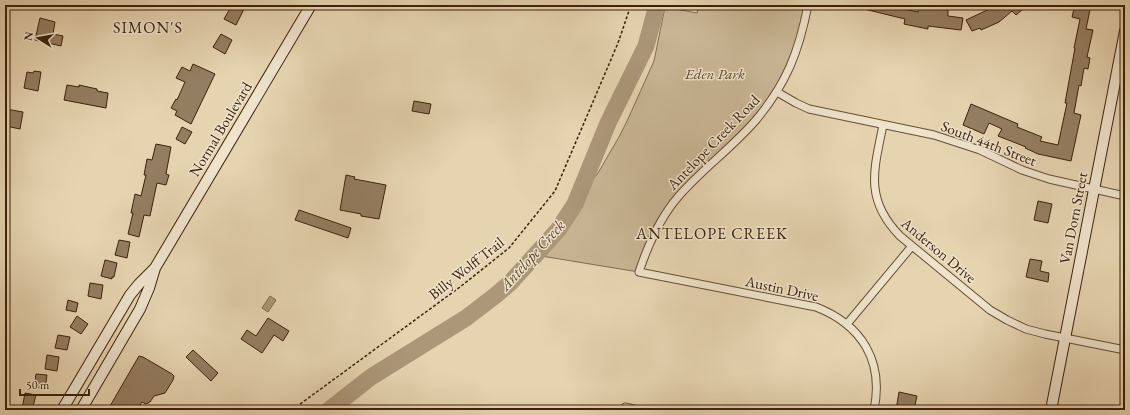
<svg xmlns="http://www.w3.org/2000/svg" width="1130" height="415" viewBox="0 0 1130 415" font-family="'EB Garamond',serif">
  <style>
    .green { fill: #c9b695; stroke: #826c50 }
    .water { fill: #ac9779; stroke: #7f684d }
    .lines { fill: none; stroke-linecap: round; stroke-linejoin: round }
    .river { stroke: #ac9779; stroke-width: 17 }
    .building { fill: #947e61; stroke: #3c210b }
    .minor-casing { stroke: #664e34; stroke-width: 9 }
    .secondary-casing { stroke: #3c210b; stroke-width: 12 }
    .path { stroke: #3c210b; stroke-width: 1.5; stroke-dasharray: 3 2; stroke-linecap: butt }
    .minor { stroke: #efe3cc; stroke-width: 7 }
    .secondary { stroke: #efe3cc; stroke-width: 10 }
    .labels { text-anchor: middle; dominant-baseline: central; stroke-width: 3; stroke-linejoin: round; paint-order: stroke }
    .park-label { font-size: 15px; font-style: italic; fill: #5f462e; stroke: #efe3cc }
    .street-label { font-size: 15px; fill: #3c210b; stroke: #efe3cc }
    .neighbourhood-label { font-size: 16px; letter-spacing: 1px; fill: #3c210b; stroke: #efe3cc }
    .water-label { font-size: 16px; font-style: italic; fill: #5e442c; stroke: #efe3cc }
  </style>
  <rect width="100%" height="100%" fill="#e6d4b1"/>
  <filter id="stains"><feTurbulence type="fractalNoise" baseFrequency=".005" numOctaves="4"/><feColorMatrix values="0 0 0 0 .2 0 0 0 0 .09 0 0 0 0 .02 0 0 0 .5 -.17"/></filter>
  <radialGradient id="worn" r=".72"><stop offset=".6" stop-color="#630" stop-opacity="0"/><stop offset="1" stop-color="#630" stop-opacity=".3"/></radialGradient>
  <!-- green -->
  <path class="green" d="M 699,5 L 808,5 L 802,34 L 772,99 L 693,181 L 664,216 L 639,272 L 529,254 L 562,219 L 598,173 L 619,137 L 628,119 L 654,61 L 665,7 L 697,13 Z"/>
  <!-- water -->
  <path class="water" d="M 270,296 L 276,300 L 268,312 L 262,308 Z"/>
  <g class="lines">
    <!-- river -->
    <path class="river" d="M 329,410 L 371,377 L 466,318 L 496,295 L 510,283 L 558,230 L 575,204 L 608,123 L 646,46 L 657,5"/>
  </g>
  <!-- building -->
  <path class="building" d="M 232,5 L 237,5 L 244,9 L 236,25 L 224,19 Z
    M 860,5 L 905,5 L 904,9 L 918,12 L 919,5 L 927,5 L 934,6 L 934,8 L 948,10 L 948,16 L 963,18 L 961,30 L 928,26 L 928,29 L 904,24 L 905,19 L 860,8 Z
    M 998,5 L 1028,5 L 1016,15 L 1012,11 L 999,22 L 981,30 L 980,28 L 972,31 L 966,20 Z
    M 1075,5 L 1091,5 L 1086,29 L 1093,30 L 1087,57 L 1090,58 L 1088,69 L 1084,68 L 1081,86 L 1079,85 L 1074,113 L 1081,115 L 1071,161 L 1038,154 L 1025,148 L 1026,147 L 998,136 L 1002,129 L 989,123 L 984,134 L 963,125 L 971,104 L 1018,124 L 1017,127 L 1042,137 L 1040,141 L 1058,145 L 1067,103 L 1065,103 L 1075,48 L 1074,48 L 1080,19 L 1072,17 Z
    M 40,18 L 55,22 L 53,34 L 63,36 L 61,46 L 35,40 Z
    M 221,34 L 232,40 L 225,54 L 213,47 Z
    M 193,64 L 215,74 L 191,124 L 175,115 L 177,111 L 171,108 L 176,99 L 177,100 L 185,82 L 176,78 L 182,67 L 190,71 Z
    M 34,71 L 41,72 L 38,91 L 24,88 L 27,72 L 33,73 Z
    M 67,85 L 79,87 L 79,85 L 97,89 L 97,91 L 108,93 L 106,108 L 64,100 Z
    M 414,101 L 431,104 L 429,114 L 412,111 Z
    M 6,109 L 23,112 L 20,129 L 6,126 L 7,120 L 5,119 L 5,117 Z
    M 182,127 L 192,132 L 185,144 L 176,139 Z
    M 156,144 L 171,147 L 166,174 L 169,175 L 166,185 L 157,183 L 150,216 L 144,215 L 139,237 L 128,234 L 133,213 L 131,213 L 135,194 L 141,196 L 146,175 L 144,175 L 147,159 L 152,160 Z
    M 346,175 L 355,177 L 354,179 L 386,185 L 379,219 L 361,216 L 361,214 L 340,210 Z
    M 1038,201 L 1052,204 L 1048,223 L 1034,220 Z
    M 299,210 L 351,228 L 348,238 L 295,220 Z
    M 119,240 L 130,242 L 127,258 L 115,255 Z
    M 1030,259 L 1042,261 L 1040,271 L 1049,273 L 1048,282 L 1026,277 Z
    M 105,260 L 117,263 L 114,277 L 112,277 L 112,279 L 101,276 Z
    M 90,283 L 103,285 L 101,299 L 88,296 Z
    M 68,300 L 78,303 L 76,312 L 66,310 Z
    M 77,316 L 88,324 L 81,334 L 70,327 Z
    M 268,318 L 289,331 L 283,341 L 274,335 L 262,353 L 241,339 L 247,330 L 256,336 Z
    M 58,335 L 70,337 L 67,350 L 55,348 Z
    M 193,350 L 218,373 L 211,381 L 186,357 Z
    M 47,355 L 59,357 L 57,371 L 45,369 Z
    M 139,356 L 143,357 L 172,374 L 174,376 L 173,380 L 165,393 L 154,396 L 150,402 L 146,404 L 142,402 L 137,410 L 117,410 L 110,406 Z
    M 36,374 L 47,375 L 45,389 L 34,387 Z
    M 899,392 L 917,396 L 914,410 L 896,410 Z
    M 25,393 L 36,395 L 32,410 L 22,409 Z"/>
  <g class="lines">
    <defs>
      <path id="minor" d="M 808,5 C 799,51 787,83 756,120 C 732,148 702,169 678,197 C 659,219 648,245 639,272 L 816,307 C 862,325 884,361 874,410
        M 777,92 L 796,103 L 809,109 L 934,135 L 980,150 L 1022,170 L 1049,179 L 1125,196
        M 883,125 C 874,170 864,199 900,236 L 990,310 L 1007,320 L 1026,329 L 1045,334 L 1125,350
        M 847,324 L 912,246
        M 625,407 L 638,410"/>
      <path id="secondary" d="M 62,410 L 130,295 L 139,284 L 155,268
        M 81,410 L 140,309 L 149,288 L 155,268 L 311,5
        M 1051,410 L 1125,31"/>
    </defs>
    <!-- minor casing -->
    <use href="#minor" class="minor-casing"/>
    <!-- secondary casing -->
    <use href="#secondary" class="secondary-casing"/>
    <!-- path -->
    <path class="path" d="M 292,410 L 460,287 L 509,248 L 555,191 L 618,43 L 631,5"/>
    <!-- minor -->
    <use href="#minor" class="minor"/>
    <!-- secondary -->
    <use href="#secondary" class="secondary"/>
  </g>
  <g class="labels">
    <!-- park labels -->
    <g class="park-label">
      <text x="715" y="73">Eden Park</text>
    </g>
    <!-- street labels -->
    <g class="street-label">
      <text transform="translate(220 129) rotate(-59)">Normal Boulevard</text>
      <text transform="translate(713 142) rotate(-46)">Antelope Creek Road</text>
      <text transform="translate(989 143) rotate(21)">South 44th Street</text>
      <text transform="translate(1073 218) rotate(-79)">Van Dorn Street</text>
      <text transform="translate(939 250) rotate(40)">Anderson Drive</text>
      <text transform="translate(466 268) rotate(-38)">Billy Wolff Trail</text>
      <text transform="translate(782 288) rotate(12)">Austin Drive</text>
    </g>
    <!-- neighbourhood labels -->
    <g class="neighbourhood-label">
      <text x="148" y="27">SIMON'S</text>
      <text x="712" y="233">ANTELOPE CREEK</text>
    </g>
    <!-- water labels -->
    <g class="water-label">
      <text transform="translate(532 255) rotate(-48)">Antelope Creek</text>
    </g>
  </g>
  <!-- margin -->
  <rect width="1130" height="415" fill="none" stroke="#e6d4b1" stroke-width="20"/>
  <rect x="6" y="6" width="1118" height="403" fill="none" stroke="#3c210b" stroke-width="2"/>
  <rect x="10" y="10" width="1110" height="395" fill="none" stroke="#3c210b"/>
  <!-- north arrow -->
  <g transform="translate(38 38) rotate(281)" stroke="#efe3cc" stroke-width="3" paint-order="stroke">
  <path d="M0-3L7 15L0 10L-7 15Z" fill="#3c210b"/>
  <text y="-6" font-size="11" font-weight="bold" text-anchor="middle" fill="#3c210b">N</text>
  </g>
  <!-- scale -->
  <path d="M20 389v6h69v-6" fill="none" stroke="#3c210b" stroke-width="2"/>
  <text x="26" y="389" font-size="12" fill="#3c210b" stroke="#efe3cc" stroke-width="3" paint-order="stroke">50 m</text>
  <rect width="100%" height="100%" filter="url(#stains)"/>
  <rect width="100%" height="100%" fill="url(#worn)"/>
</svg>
